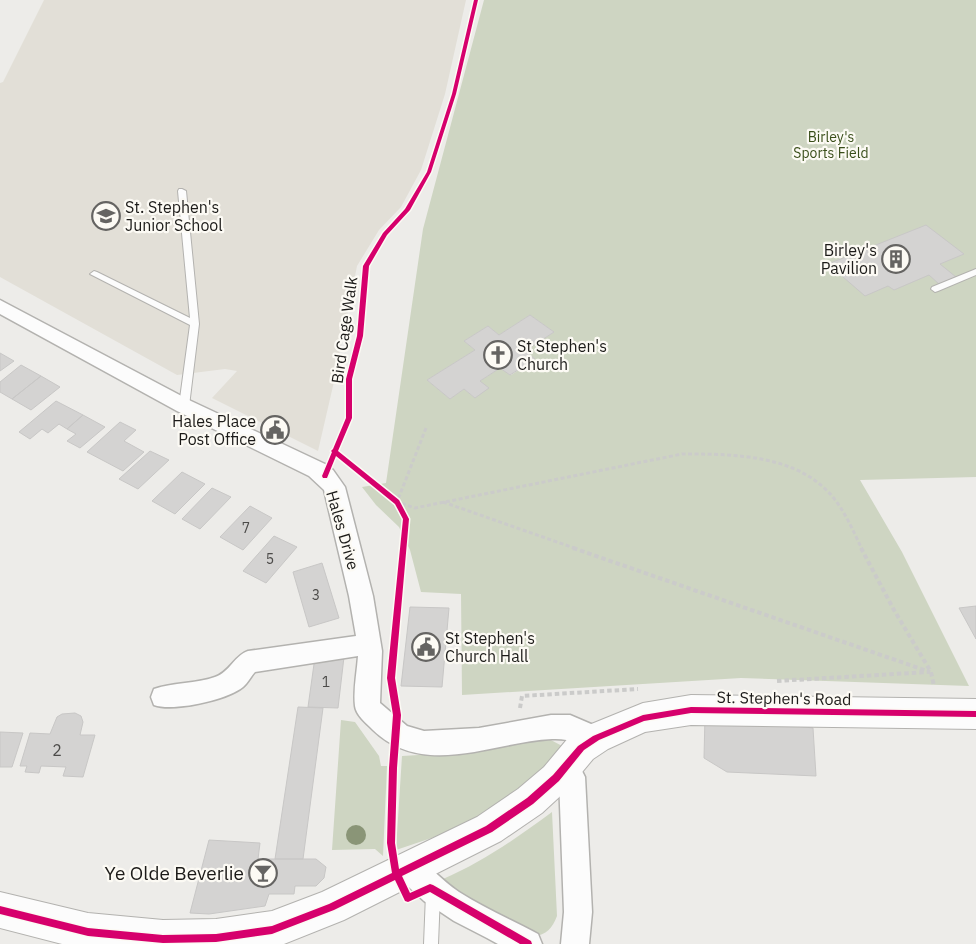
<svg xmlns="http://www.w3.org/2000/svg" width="976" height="944" viewBox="0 0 976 944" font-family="'IBM Plex Sans',sans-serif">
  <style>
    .built { fill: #e2dfd7 }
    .green { fill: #ced5c2; fill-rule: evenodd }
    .building { fill: #d4d3d2; stroke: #c8c7c6 }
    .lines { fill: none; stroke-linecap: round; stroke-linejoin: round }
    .lane-casing { stroke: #b3b2af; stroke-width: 2 }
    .street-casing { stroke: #b3b2af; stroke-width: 3 }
    .secondary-casing { stroke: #b3b2af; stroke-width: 2 }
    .path-far1 { stroke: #cbcbca; stroke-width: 3; stroke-dasharray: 4 2.5; stroke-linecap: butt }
    .path { stroke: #cbcbca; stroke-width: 4; stroke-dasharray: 4.5 3; stroke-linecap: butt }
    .lane { fill: #fcfcfc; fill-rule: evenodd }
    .street { fill: #fcfcfc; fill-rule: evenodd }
    .secondary { fill: #fcfcfc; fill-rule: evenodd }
    .cycleway-casing { stroke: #fcfaf4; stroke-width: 3 }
    .cycleway { fill: #d6006c; fill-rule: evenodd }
    .tree { fill: #8a9577 }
    .labels { text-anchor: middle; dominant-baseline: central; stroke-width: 4.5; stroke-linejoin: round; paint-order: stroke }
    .far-park-label { font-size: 14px; fill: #394e19; stroke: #fcfaf4 }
    .number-label { font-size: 14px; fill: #4c4b49 }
    .poi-label { font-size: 16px; fill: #1c1b19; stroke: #fcfaf4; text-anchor: start }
    .street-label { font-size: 16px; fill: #1c1b19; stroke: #fcfaf4 }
    .near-number-label { font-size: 16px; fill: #4c4b49 }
    .near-poi-label { font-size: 19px; fill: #1c1b19; stroke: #fcfaf4; text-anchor: end }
  </style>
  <rect width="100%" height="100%" fill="#edece9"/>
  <!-- built -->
  <path class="built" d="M 44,0 L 466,0 L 445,94 L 421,170 L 401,207 L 379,230 L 357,266 L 333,386 L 318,451 L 212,398 L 237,371 L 225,369 L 177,375 L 0,277 L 0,83 L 3,82 Z"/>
  <!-- green -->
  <path class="green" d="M 484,0 L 976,0 L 976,477 L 860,480 L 902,552 L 969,686 L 741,678 L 462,695 L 461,594 L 421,592 L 410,550 L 399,527 L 376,505 L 362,487 L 386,483 L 423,229 ZM 530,315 L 554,332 L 525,351 L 535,359 L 511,375 L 500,368 L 480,381 L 475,398 L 464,389 L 450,399 L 427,380 L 475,350 L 464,341 L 488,326 L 499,335 Z
    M 341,720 L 355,722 L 379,756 L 381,766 L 387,766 L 383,856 L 375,849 L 332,850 Z
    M 549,739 L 564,747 L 530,781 L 473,824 L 396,850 L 402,756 L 452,753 Z
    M 552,812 L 557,916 C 552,929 547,934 533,937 L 449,892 L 443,879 C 483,862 518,837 552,812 Z"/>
  <!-- building -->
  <path class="building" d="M 926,225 L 964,254 L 940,264 L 956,277 L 939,284 L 929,275 L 894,290 L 888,286 L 865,296 L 828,264 Z
    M 530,315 L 554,332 L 525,351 L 535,359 L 510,375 L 500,368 L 480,381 L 489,388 L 475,398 L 464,389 L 450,399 L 427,380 L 475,350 L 464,341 L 488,326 L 499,335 Z
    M 0,353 L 14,361 L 0,371 Z
    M 21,365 L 41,376 L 12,399 L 0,392 L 0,382 Z
    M 41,376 L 60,387 L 31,410 L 12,399 Z
    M 56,401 L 83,415 L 67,429 L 59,424 L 48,433 L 42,429 L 30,439 L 19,432 Z
    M 83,415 L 105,427 L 80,448 L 67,441 L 76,434 L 67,429 Z
    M 120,422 L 136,430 L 124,441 L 144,452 L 123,471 L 87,452 Z
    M 150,451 L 169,460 L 138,489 L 119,479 Z
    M 182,472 L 205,484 L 175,514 L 152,501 Z
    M 212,488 L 231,497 L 200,529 L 182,519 Z
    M 250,506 L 272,518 L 243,550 L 220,537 Z
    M 274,536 L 297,547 L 266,583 L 243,571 Z
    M 322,563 L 339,618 L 309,627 L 293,572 Z
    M 976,606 L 976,639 L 959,608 Z
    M 410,607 L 449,608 L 442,687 L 401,686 Z
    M 315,657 L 344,657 L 338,708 L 308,707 Z
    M 298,707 L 323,708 L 303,859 L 275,859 Z
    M 75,713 L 81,716 L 83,722 L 80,735 L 95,735 L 83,777 L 63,776 L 66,767 L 41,766 L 39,773 L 25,772 L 27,766 L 20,766 L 30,733 L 50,734 L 57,717 L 62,714 Z
    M 705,716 L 813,728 L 816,776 L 727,772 L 704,758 Z
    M 0,732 L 23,733 L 12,767 L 0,767 Z
    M 209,840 L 260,843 L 258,859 L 316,859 L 326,867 L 324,878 L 316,886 L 295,886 L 294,894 L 269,894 L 265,906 L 209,914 L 190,913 Z"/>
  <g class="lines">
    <defs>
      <path id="lane" d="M 179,189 L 182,189 L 186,191 L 199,324 L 189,406 L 184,409 L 179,406 L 190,325 L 90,274 L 94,271 L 97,272 L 190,318 L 178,191 Z
        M 976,269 L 976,275 L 938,291 L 935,292 L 931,289 L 932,287 Z
        M 433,887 L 438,889 L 440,894 L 438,944 L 424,944 L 426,894 L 428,889 Z"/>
      <path id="street" d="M 0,300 L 191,401 L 325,464 L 333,470 L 345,487 L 373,596 L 382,651 L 380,703 L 407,726 L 424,731 L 479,728 L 551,715 L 570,715 L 605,730 L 609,738 L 605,746 L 596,750 C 581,744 569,738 552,739 C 492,742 424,779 373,730 C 366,723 356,715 355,706 C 353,690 357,672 358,656 L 255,672 C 251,676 248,683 243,687 C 227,700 173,712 154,705 L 151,697 L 154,689 C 174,682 196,684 215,677 C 230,672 234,656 248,651 L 356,636 L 349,596 L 324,490 L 309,476 L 177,411 L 0,314 Z
        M 566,754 L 575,757 L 585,777 L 592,912 L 589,944 L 561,944 L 564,912 L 559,779 L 553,766 L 557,757 Z
        M 409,854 C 426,861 442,881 459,892 C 484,908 512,920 538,934 L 542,944 L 498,944 L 487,938 L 454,921 L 424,901 L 399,878 L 395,868 L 399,858 Z"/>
      <path id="secondary" d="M 691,695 L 976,699 L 976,729 L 691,725 L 645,732 L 608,749 L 593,759 L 568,789 L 542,813 L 501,841 L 344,920 L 284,944 L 62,944 L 0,928 L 0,892 L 88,913 L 163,920 L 216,919 L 272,911 L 322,892 L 477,817 L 518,789 L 544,767 L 569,737 L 584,727 L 643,703 Z"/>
    </defs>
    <!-- lane casing -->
    <use href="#lane" class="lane-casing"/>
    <!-- street casing -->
    <use href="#street" class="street-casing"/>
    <!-- secondary casing -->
    <use href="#secondary" class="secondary-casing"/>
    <!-- path-far1 -->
    <path class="path-far1" d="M 426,428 L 397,502 L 415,508 L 682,454 C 732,454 796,454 832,496 C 845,511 853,531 862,549
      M 443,502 L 577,549"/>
    <!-- path -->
    <path class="path" d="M 573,548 L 930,672
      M 861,548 L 894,610 L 931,672 L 934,686
      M 777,681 L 928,672
      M 520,708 L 522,696 L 638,689"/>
    <!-- lane -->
    <use href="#lane" class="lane"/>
    <!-- street -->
    <use href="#street" class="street"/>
    <!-- secondary -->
    <use href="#secondary" class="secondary"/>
    <defs>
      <path id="cycleway" d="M 474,0 L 478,0 L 456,94 L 431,172 L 410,210 L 387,235 L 369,266 L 363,336 L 352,379 L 352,418 L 338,451 L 399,500 L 409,519 L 395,678 L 401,715 L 397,768 L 395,843 L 399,869 L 486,826 L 527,798 L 553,775 L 578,746 L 593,736 L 643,715 L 691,707 L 976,711 L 976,717 L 691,713 L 644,721 L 599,740 L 584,750 L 559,781 L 533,804 L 492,832 L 402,876 L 410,893 L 430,884 L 433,885 L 531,941 L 532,944 L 520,944 L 430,892 L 408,902 L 405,901 L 395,880 L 334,910 L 272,934 L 216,942 L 163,943 L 88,936 L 0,914 L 0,906 L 88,928 L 163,935 L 216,934 L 272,926 L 329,904 L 392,873 L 387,843 L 389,768 L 393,715 L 387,678 L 403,519 L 395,504 L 336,456 L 327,478 L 323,478 L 322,476 L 332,452 L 331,451 L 333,449 L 346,418 L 346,379 L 357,336 L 363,266 L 383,233 L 405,209 L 427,172 L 452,94 Z"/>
    </defs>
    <!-- cycleway casing -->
    <use href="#cycleway" class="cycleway-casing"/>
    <!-- cycleway -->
    <use href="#cycleway" class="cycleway"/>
  </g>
  <!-- trees -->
  <circle class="tree" cx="356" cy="835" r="10"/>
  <!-- icons -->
  <defs>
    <symbol id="school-ring" viewBox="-11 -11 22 22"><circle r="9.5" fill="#fcfaf4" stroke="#656462" stroke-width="1.5"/><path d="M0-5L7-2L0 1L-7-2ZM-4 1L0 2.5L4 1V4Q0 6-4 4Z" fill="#656462"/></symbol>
    <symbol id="building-ring" viewBox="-11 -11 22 22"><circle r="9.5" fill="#fcfaf4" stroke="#656462" stroke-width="1.5"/><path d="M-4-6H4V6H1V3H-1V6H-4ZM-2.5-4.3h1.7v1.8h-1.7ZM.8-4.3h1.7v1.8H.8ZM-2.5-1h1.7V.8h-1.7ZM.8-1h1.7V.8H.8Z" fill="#656462"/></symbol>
    <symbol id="church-ring" viewBox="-11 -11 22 22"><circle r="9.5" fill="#fcfaf4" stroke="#656462" stroke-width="1.5"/><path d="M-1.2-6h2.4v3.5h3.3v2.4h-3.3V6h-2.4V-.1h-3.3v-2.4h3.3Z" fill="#656462"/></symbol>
    <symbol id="civic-ring" viewBox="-11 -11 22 22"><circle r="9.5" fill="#fcfaf4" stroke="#656462" stroke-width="1.5"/><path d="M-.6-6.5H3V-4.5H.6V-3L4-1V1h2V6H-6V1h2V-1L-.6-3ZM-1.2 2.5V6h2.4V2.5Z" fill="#656462"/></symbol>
    <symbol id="bar-ring" viewBox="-11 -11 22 22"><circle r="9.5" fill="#fcfaf4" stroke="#656462" stroke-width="1.5"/><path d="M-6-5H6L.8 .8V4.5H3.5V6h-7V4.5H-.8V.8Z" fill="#656462"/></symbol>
  </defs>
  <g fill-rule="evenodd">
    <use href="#school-ring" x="90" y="200" width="32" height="32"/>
    <use href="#building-ring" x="880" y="243" width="32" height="32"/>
    <use href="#church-ring" x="482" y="339" width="32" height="32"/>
    <use href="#civic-ring" x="259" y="414" width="32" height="32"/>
    <use href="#civic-ring" x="410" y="631" width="32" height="32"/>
    <use href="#bar-ring" x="247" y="857" width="32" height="32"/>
  </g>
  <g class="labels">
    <!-- far-park labels -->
    <g class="far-park-label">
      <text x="831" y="137">Birley's<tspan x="831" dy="16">Sports Field</tspan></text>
    </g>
    <!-- number labels -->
    <g class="number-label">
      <text x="246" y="528">7</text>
      <text x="270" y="559">5</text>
      <text x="316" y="595">3</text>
      <text x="326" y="682">1</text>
    </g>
    <!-- poi labels -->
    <g class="poi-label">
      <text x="125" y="207">St. Stephen's<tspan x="125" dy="18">Junior School</tspan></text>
      <text x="877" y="250" text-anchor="end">Birley's<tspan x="877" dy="18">Pavilion</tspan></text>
      <text x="517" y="346">St Stephen's<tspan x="517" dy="18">Church</tspan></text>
      <text x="256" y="421" text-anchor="end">Hales Place<tspan x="256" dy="18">Post Office</tspan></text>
      <text x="445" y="638">St Stephen's<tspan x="445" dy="18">Church Hall</tspan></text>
    </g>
    <!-- street labels -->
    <g class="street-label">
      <text transform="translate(344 330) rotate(-82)">Bird Cage Walk</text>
      <text transform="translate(343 530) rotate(74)">Hales Drive</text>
      <text transform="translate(784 698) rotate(1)">St. Stephen's Road</text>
    </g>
    <!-- near-number labels -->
    <g class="near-number-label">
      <text x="57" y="750">2</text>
    </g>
    <!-- near-poi labels -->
    <g class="near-poi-label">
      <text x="244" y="873">Ye Olde Beverlie</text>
    </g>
  </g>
</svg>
